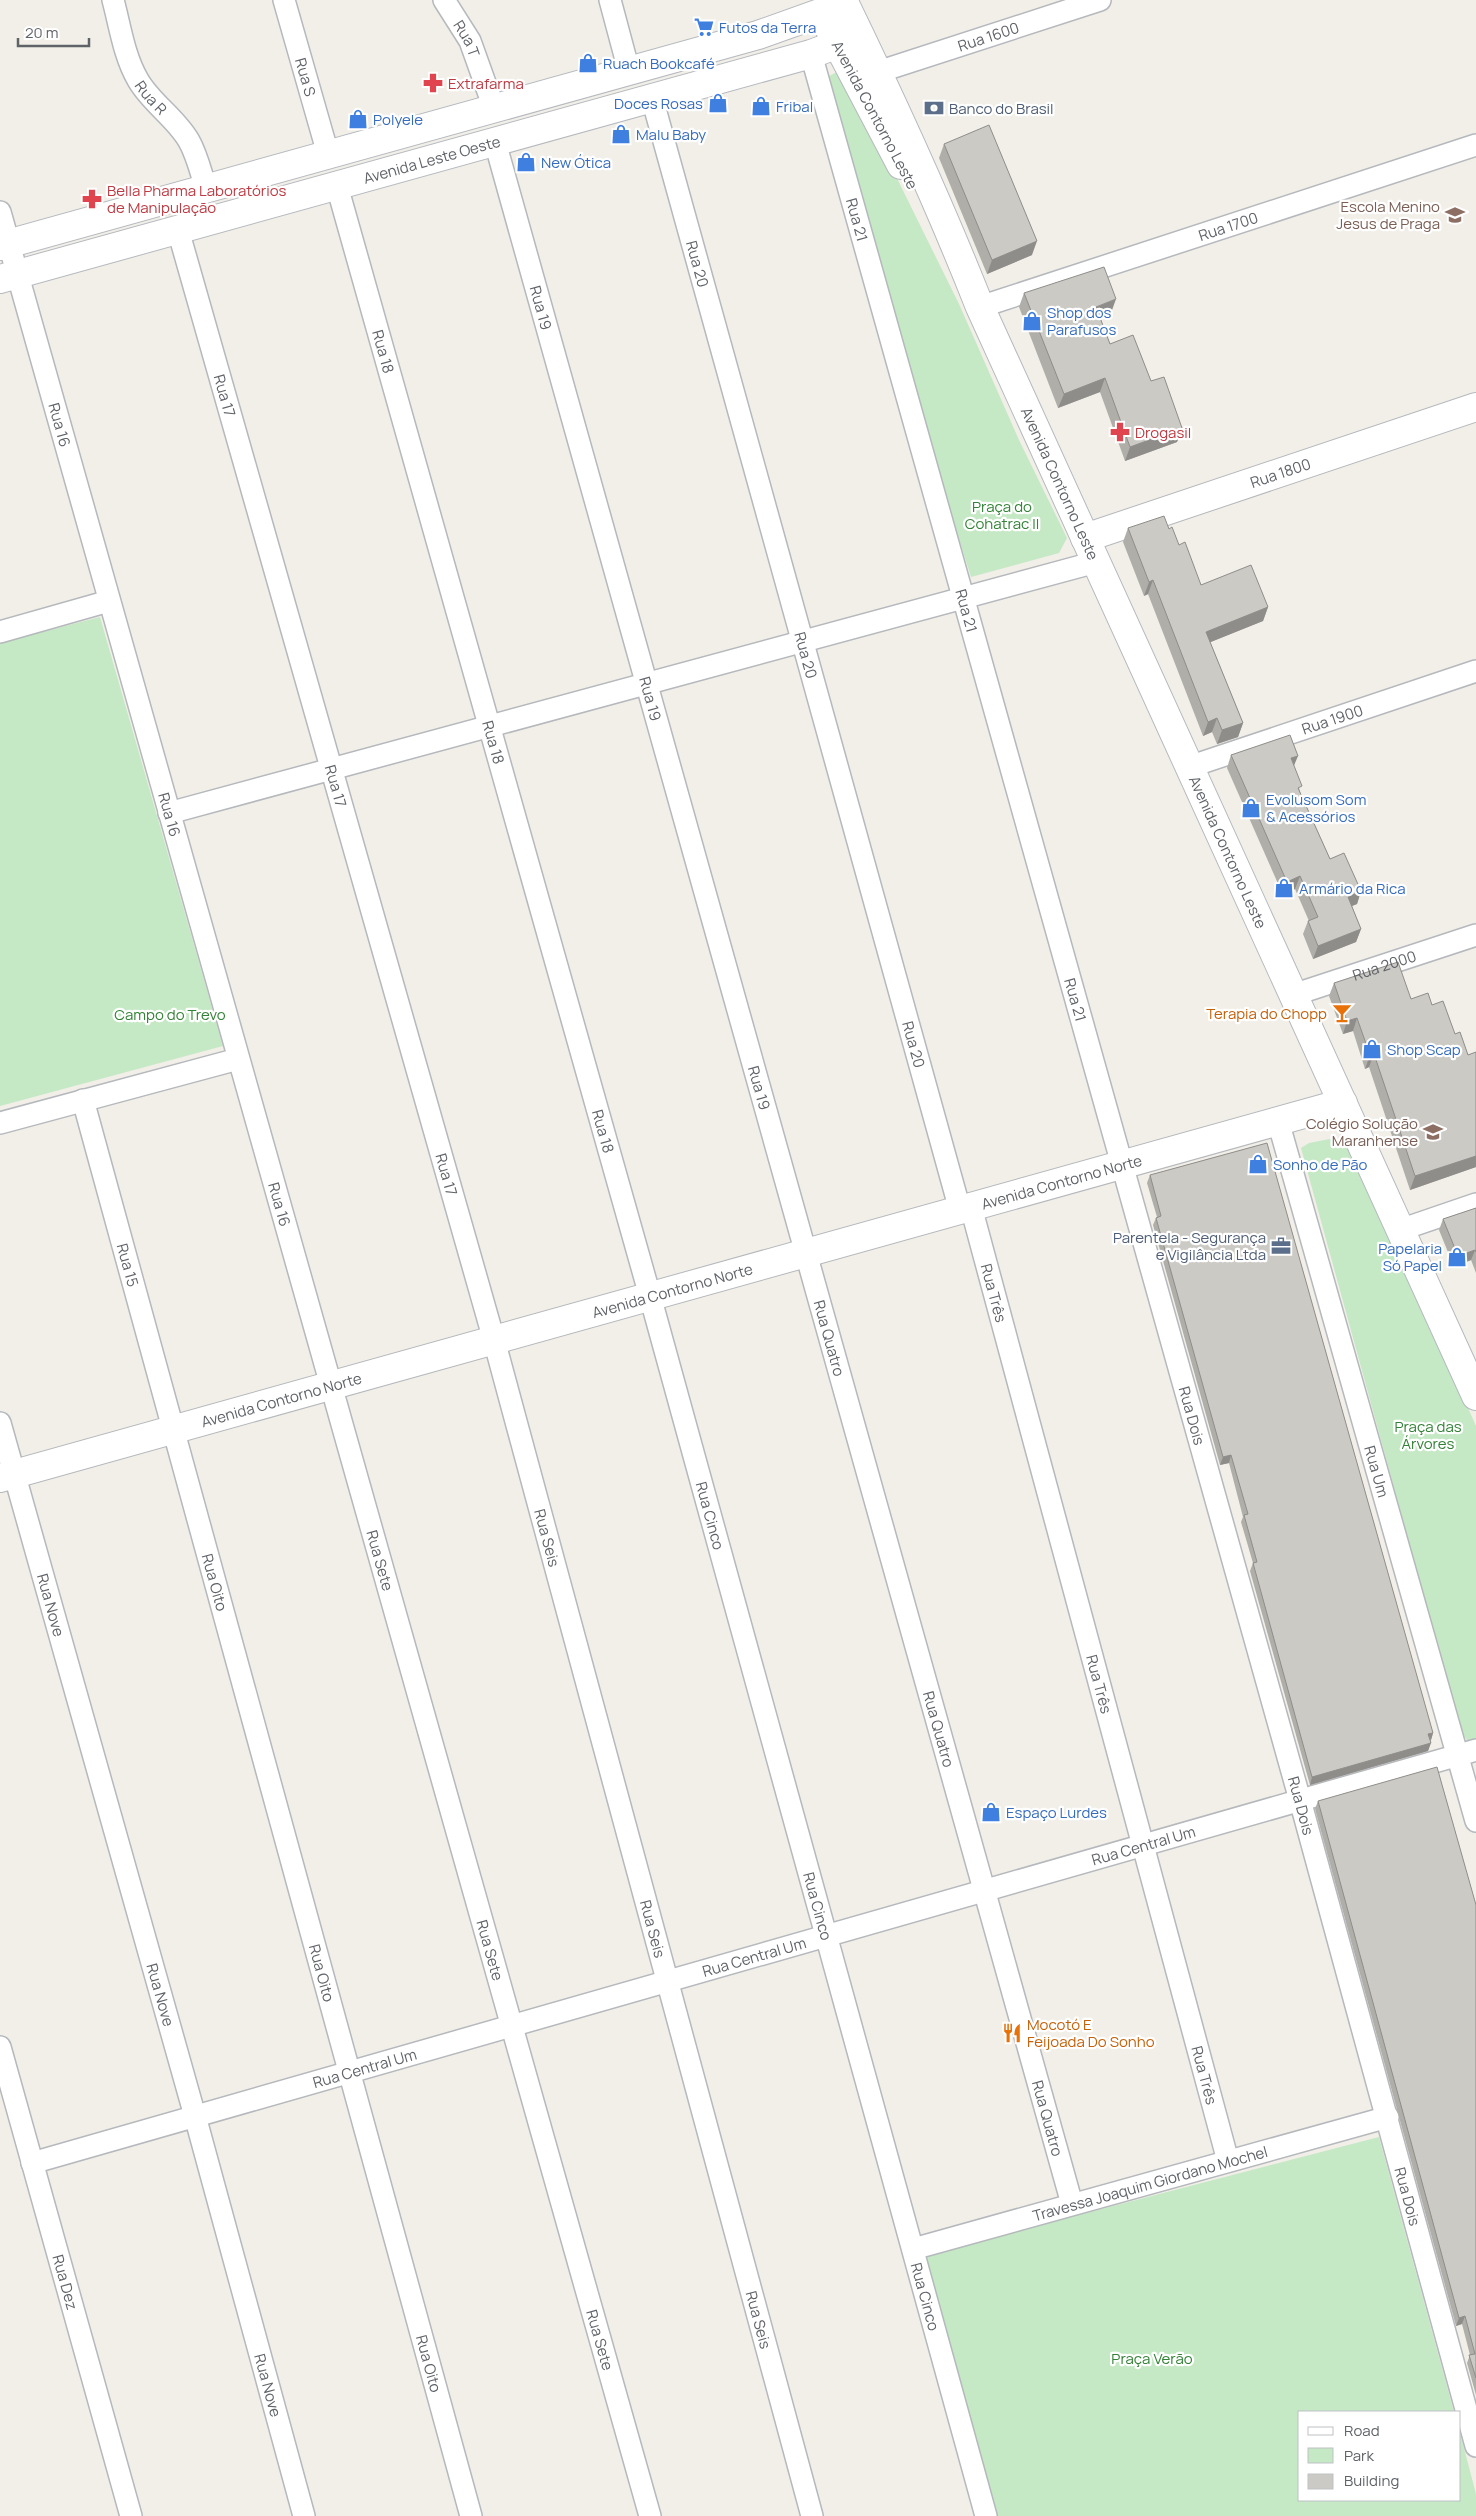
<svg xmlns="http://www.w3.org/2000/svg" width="1476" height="2516" viewBox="0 0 1476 2516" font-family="Manrope,sans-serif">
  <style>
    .green { fill: #c5e8c5 }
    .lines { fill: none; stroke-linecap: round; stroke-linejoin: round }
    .minor-casing { stroke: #b5b8bc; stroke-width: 24 }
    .tertiary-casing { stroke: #b5b8bc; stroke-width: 30 }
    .secondary-casing { stroke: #b6babf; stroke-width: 30 }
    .minor { stroke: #fff; stroke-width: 21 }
    .tertiary { stroke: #fff; stroke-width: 28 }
    .secondary { stroke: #fff; stroke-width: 28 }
    .wall { fill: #afaea9 }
    .shaded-wall { fill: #8f8d8a }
    .building { fill: #cccac5; stroke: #8f8d8a }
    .labels { text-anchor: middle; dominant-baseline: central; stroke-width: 4.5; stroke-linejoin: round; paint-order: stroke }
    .shop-label { font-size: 15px; fill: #366cbe; stroke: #fff; text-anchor: start }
    .street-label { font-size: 15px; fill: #5f6368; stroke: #fff }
    .health-label { font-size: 15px; fill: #be3a42; stroke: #fff; text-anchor: start }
    .service-label { font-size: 15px; fill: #4e5e75; stroke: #fff; text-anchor: start }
    .education-label { font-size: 15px; fill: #785e54; stroke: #fff; text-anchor: end }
    .park-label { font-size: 15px; fill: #348238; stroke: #fff }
    .food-label { font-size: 15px; fill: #c56008; stroke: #fff; text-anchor: end }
  </style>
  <rect width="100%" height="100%" fill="#f1efe8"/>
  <!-- green -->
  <path class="green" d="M 843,69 L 959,304 L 1019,440 L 1067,538 L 1059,553 L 971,577 L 894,335 L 827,77 Z
    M 100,617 L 223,1046 L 0,1106 L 0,643 Z
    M 1335,1138 L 1352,1146 L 1476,1426 L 1476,1745 L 1472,1747 L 1461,1732 L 1301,1148 L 1309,1143 Z
    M 1379,2137 L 1454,2412 L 1300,2412 L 1300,2500 L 1460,2500 L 1460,2433 L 1476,2494 L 1476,2516 L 994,2516 L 921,2256 Z"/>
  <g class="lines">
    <defs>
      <g id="minor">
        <path id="s1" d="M 113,0 C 120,26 124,56 138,80 C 151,103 176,118 189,141 C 197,155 201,173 206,188"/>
        <path id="s2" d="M 284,0 L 328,154"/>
        <path id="s3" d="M 444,0 L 470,41 L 494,108"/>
        <path d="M 610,0 L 629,71"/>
        <path id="s4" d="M 811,54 L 1300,1800 L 1476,2446"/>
        <path id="s5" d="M 878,72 L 1100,0"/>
        <path id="s6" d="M 652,98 L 960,1210"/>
        <path id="s7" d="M 495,142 L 1072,2204"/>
        <path id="s8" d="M 337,186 L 650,1296 L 986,2516"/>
        <path id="s9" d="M 0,212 L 650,2516"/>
        <path id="s10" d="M 178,230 L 494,1340 L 812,2516"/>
        <path id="s11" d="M 980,307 L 1476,145"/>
        <path d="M 0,632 L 109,601"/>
        <path id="s12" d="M 1189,767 L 1476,671"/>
        <path d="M 169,813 L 1096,562"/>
        <path id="s13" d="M 1293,995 L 1476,935"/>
        <path id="s14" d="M 83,1100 L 471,2516"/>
        <path id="s15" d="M 1278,1121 L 1476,1821"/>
        <path d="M 0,1123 L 238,1059"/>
        <path id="s16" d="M 971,1207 L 1228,2161"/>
        <path d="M 1400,1230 L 1476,1204"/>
        <path id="s17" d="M 0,1423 L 195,2116 L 304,2516"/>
        <path id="s18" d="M 0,2047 L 131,2516"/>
        <path id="s19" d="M 32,2163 L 1476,1750"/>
        <path id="s20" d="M 913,2249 L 1388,2117"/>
      </g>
      <g id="tertiary">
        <path id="s21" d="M 1085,538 L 1476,407"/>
        <path id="s22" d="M 0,1478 L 1343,1103"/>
      </g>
      <g id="secondary">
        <path id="s23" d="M 843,0 C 892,101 939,203 980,307 L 1476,1396"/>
        <path d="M 829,28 L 901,165"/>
        <path d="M 0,246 L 758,35 L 845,4"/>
        <path id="s24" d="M 0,279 L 811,54 L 860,36"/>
      </g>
    </defs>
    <!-- minor casing -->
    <use href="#minor" class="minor-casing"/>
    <!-- tertiary casing -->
    <use href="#tertiary" class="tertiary-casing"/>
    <!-- secondary casing -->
    <use href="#secondary" class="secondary-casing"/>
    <!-- minor -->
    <use href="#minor" class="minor"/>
    <!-- tertiary -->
    <use href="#tertiary" class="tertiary"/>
    <!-- secondary -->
    <use href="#secondary" class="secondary"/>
  </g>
  <!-- wall -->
  <path class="wall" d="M 944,144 L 1032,255 L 987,274 L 939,158 Z
    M 1024,293 L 1111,313 L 1100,318 L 1110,344 L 1151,381 L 1182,428 L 1177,442 L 1125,461 L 1100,392 L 1058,408 L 1019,307 Z
    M 1128,528 L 1169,529 L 1179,545 L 1201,585 L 1268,607 L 1263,621 L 1210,642 L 1243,723 L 1238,737 L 1217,744 L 1212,732 L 1203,736 L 1148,594 L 1144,596 L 1123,542 Z
    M 1231,755 L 1294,767 L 1300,792 L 1330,859 L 1361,891 L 1357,904 L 1352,906 L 1361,929 L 1356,942 L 1313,959 L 1303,934 L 1308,921 L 1309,921 L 1295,889 L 1283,895 L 1227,768 Z
    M 1334,983 L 1411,999 L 1432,1005 L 1455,1034 L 1468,1055 L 1476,1052 L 1476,1167 L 1410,1190 L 1369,1067 L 1365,1069 L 1353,1031 L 1343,1034 L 1329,996 Z
    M 1150,1175 L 1433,1733 L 1428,1751 L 1310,1785 L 1250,1571 L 1253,1563 L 1241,1522 L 1243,1517 L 1229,1463 L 1220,1465 L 1153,1225 L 1156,1218 L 1157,1217 L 1147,1183 Z
    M 1476,1208 L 1476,1273 L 1471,1260 L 1454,1267 L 1439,1230 L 1443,1219 Z
    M 1318,1801 L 1476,1905 L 1476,2395 L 1467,2363 L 1470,2355 L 1462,2324 L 1456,2326 L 1315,1809 Z"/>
  <!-- shaded-wall -->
  <path class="shaded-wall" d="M 1037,241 L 1032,255 L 987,274 L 992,260 Z
    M 1116,299 L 1111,313 L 1091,321 L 1096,307 Z
    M 1105,378 L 1100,392 L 1058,408 L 1064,394 Z
    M 1182,428 L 1177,442 L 1125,461 L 1130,447 Z
    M 1153,580 L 1148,594 L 1144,596 L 1149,582 Z
    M 1268,607 L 1263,621 L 1201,646 L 1206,632 Z
    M 1217,718 L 1212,732 L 1203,736 L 1208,722 Z
    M 1243,723 L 1238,737 L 1217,744 L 1222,730 Z
    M 1298,756 L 1293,768 L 1291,758 Z
    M 1300,876 L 1295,889 L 1283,895 L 1287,882 Z
    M 1361,891 L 1357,904 L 1344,909 L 1348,897 Z
    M 1361,929 L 1356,942 L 1313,959 L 1318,946 Z
    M 1357,1018 L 1353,1031 L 1343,1034 L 1347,1021 Z
    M 1374,1054 L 1369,1067 L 1365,1069 L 1370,1055 Z
    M 1476,1156 L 1476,1167 L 1410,1190 L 1415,1176 Z
    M 1475,1250 L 1471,1260 L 1454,1267 L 1458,1256 Z
    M 1231,1455 L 1229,1463 L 1220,1465 L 1223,1457 Z
    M 1433,1733 L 1431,1740 L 1428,1734 Z
    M 1431,1743 L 1428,1751 L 1310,1785 L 1312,1777 Z
    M 1465,2316 L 1462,2324 L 1456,2326 L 1459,2318 Z"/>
  <!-- building -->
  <path class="building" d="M 989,125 L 1037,241 L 992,260 L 944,144 Z
    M 1104,267 L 1116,299 L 1096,307 L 1110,344 L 1133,335 L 1151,381 L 1164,377 L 1182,428 L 1130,447 L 1105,378 L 1064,394 L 1024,293 Z
    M 1164,516 L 1169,529 L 1172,527 L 1179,545 L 1185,542 L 1201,585 L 1251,565 L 1268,607 L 1206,632 L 1243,723 L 1222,730 L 1217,718 L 1208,722 L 1153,580 L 1149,582 L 1128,528 Z
    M 1290,735 L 1298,756 L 1291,758 L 1302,786 L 1298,788 L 1330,859 L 1344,853 L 1361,891 L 1348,897 L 1361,929 L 1318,946 L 1308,921 L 1318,917 L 1300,876 L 1287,882 L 1231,755 Z
    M 1398,962 L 1411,999 L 1428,993 L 1432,1005 L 1443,1001 L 1455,1034 L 1460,1032 L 1468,1055 L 1476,1052 L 1476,1156 L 1415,1176 L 1374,1054 L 1370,1055 L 1357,1018 L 1347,1021 L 1334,983 Z
    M 1267,1143 L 1433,1733 L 1428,1734 L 1431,1743 L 1312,1777 L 1253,1563 L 1257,1562 L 1244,1515 L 1248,1514 L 1231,1455 L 1223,1457 L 1156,1218 L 1161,1216 L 1150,1175 Z
    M 1476,1208 L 1476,1252 L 1475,1250 L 1458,1256 L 1443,1219 Z
    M 1437,1767 L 1476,1905 L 1476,2378 L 1469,2355 L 1475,2354 L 1465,2316 L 1459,2318 L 1318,1801 Z"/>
  <!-- icons -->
  <defs>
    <symbol id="supermarket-bare" viewBox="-9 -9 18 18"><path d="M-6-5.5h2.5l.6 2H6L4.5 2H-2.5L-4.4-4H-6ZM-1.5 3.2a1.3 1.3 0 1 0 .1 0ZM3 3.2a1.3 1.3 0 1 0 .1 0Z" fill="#3f7fe0" stroke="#fff" stroke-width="2.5" paint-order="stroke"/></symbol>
    <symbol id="shop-bare" viewBox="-9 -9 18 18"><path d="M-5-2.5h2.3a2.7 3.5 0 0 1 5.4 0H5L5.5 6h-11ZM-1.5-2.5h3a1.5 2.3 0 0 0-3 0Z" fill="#3f7fe0" stroke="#fff" stroke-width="2.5" paint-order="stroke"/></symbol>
    <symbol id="pharmacy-bare" viewBox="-9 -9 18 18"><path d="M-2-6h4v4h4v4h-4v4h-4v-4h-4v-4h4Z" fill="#e0444e" stroke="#fff" stroke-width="2.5" paint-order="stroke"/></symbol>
    <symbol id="bank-bare" viewBox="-9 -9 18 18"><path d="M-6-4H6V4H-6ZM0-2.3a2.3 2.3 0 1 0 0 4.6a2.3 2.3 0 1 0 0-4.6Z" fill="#5c6f8a" stroke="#fff" stroke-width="2.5" paint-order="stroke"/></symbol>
    <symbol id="school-bare" viewBox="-9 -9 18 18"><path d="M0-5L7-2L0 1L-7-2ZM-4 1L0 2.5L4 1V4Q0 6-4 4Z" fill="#8d6e63" stroke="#fff" stroke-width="2.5" paint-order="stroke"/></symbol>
    <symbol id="bar-bare" viewBox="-9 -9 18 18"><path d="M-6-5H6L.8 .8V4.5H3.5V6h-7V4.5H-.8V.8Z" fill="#e8710a" stroke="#fff" stroke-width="2.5" paint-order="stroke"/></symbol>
    <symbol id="office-bare" viewBox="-9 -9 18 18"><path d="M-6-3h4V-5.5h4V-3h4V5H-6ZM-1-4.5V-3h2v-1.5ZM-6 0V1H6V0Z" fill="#5c6f8a" stroke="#fff" stroke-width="2.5" paint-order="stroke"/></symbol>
    <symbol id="restaurant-bare" viewBox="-9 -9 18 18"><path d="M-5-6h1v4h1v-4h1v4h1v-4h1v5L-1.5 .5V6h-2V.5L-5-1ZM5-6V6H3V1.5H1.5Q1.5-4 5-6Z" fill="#e8710a" stroke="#fff" stroke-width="2.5" paint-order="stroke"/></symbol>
  </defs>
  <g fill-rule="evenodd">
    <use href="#supermarket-bare" x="690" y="13" width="28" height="28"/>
    <use href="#shop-bare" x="574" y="49" width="28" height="28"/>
    <use href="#pharmacy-bare" x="419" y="69" width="28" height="28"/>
    <use href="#shop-bare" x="704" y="89" width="28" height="28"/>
    <use href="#shop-bare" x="747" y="92" width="28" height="28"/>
    <use href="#bank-bare" x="920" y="94" width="28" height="28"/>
    <use href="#shop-bare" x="344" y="105" width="28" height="28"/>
    <use href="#shop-bare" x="607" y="120" width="28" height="28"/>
    <use href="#shop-bare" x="512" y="148" width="28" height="28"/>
    <use href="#pharmacy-bare" x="78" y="185" width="28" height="28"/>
    <use href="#school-bare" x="1441" y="201" width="28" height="28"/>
    <use href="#shop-bare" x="1018" y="307" width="28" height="28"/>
    <use href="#pharmacy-bare" x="1106" y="418" width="28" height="28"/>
    <use href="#shop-bare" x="1237" y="794" width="28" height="28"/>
    <use href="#shop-bare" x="1270" y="874" width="28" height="28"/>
    <use href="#bar-bare" x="1328" y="999" width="28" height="28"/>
    <use href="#shop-bare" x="1358" y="1035" width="28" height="28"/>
    <use href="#school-bare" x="1419" y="1118" width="28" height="28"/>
    <use href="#shop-bare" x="1244" y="1150" width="28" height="28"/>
    <use href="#office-bare" x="1267" y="1232" width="28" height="28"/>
    <use href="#shop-bare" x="1443" y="1243" width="28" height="28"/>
    <use href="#shop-bare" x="977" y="1798" width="28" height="28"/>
    <use href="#restaurant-bare" x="998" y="2019" width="28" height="28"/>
  </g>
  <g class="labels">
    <!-- shop labels -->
    <g class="shop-label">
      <text x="719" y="27">Futos da Terra</text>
      <text x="603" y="63">Ruach Bookcafé</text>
      <text x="703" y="103" text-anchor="end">Doces Rosas</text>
      <text x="776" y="106">Fribal</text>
      <text x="373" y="119">Polyele</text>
      <text x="636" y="134">Malu Baby</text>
      <text x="541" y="162">New Ótica</text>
      <text x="1047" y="312">Shop dos<tspan x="1047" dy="17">Parafusos</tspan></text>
      <text x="1266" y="799">Evolusom Som<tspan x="1266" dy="17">&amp; Acessórios</tspan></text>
      <text x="1299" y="888">Armário da Rica</text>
      <text x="1387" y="1049">Shop Scap</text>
      <text x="1273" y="1164">Sonho de Pão</text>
      <text x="1442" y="1248" text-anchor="end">Papelaria<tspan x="1442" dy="17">Só Papel</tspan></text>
      <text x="1006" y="1812">Espaço Lurdes</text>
    </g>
    <!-- street labels -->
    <g class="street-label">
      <text stroke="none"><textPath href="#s5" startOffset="116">Rua 1600</textPath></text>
      <text stroke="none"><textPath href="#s3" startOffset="45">Rua T</textPath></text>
      <text stroke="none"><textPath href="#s2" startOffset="80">Rua S</textPath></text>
      <text stroke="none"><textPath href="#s1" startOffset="106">Rua R</textPath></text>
      <text transform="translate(875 115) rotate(62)">Avenida Contorno Leste</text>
      <text stroke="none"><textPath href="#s24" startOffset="448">Avenida Leste Oeste</textPath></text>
      <text stroke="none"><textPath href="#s4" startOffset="172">Rua 21</textPath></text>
      <text stroke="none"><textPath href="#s11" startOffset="261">Rua 1700</textPath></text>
      <text stroke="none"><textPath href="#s6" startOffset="172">Rua 20</textPath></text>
      <text stroke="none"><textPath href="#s7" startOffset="172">Rua 19</textPath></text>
      <text stroke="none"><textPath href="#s8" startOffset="172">Rua 18</textPath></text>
      <text stroke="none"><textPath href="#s10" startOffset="172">Rua 17</textPath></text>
      <text stroke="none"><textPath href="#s9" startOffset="221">Rua 16</textPath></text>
      <text stroke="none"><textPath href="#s21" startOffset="206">Rua 1800</textPath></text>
      <text stroke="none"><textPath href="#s23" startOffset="530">Avenida Contorno Leste</textPath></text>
      <text stroke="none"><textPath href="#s4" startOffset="578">Rua 21</textPath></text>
      <text stroke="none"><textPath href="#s6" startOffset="578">Rua 20</textPath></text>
      <text stroke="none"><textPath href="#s7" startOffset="578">Rua 19</textPath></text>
      <text stroke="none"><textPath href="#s12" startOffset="151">Rua 1900</textPath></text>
      <text stroke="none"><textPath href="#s8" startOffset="578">Rua 18</textPath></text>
      <text stroke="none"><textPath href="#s10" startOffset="578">Rua 17</textPath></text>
      <text stroke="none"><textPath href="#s9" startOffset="626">Rua 16</textPath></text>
      <text stroke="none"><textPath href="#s23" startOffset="935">Avenida Contorno Leste</textPath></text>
      <text stroke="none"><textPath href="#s13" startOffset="96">Rua 2000</textPath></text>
      <text stroke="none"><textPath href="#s4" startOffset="982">Rua 21</textPath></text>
      <text stroke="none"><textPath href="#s6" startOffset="982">Rua 20</textPath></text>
      <text stroke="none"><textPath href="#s7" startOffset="982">Rua 19</textPath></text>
      <text stroke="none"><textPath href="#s8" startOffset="982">Rua 18</textPath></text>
      <text stroke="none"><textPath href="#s10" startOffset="982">Rua 17</textPath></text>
      <text stroke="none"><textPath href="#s22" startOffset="1102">Avenida Contorno Norte</textPath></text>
      <text stroke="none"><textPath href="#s9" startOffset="1031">Rua 16</textPath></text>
      <text stroke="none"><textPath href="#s14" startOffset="171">Rua 15</textPath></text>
      <text stroke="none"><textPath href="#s22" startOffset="698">Avenida Contorno Norte</textPath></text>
      <text stroke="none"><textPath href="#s16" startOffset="89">Rua Três</textPath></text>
      <text stroke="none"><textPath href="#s7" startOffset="1242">Rua Quatro</textPath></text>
      <text stroke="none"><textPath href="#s22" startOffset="292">Avenida Contorno Norte</textPath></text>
      <text stroke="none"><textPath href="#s4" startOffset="1414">Rua Dois</textPath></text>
      <text stroke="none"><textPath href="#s15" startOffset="364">Rua Um</textPath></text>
      <text stroke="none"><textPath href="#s8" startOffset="1381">Rua Cinco</textPath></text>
      <text stroke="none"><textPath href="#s10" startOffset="1359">Rua Seis</textPath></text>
      <text stroke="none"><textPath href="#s9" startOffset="1401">Rua Sete</textPath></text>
      <text stroke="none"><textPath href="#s14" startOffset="500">Rua Oito</textPath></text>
      <text stroke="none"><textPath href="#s17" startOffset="189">Rua Nove</textPath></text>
      <text stroke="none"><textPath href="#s16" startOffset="494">Rua Três</textPath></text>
      <text stroke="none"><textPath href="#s7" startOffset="1648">Rua Quatro</textPath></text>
      <text stroke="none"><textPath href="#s4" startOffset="1819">Rua Dois</textPath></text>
      <text stroke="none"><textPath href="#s19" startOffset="1156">Rua Central Um</textPath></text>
      <text stroke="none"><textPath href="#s8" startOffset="1786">Rua Cinco</textPath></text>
      <text stroke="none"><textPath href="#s10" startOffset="1764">Rua Seis</textPath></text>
      <text stroke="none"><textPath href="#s9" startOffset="1806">Rua Sete</textPath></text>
      <text stroke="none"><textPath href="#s19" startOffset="751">Rua Central Um</textPath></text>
      <text stroke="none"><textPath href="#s14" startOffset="905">Rua Oito</textPath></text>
      <text stroke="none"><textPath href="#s17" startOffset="594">Rua Nove</textPath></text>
      <text stroke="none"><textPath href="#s19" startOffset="346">Rua Central Um</textPath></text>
      <text stroke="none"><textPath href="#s16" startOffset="899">Rua Três</textPath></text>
      <text stroke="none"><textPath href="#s7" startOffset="2052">Rua Quatro</textPath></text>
      <text stroke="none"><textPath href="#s20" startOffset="246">Travessa Joaquim Giordano Mochel</textPath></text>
      <text stroke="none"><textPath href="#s4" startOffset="2224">Rua Dois</textPath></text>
      <text stroke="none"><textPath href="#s18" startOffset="244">Rua Dez</textPath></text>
      <text stroke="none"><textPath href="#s8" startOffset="2191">Rua Cinco</textPath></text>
      <text stroke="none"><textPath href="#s10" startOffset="2169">Rua Seis</textPath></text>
      <text stroke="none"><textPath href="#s9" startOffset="2211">Rua Sete</textPath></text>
      <text stroke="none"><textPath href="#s14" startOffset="1310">Rua Oito</textPath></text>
      <text stroke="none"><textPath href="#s17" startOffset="999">Rua Nove</textPath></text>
    </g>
    <!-- health labels -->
    <g class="health-label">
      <text x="448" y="83">Extrafarma</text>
      <text x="107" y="190">Bella Pharma Laboratórios<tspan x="107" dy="17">de Manipulação</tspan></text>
      <text x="1135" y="432">Drogasil</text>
    </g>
    <!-- service labels -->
    <g class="service-label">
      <text x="949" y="108">Banco do Brasil</text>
      <text x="1266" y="1237" text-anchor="end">Parentela - Segurança<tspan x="1266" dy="17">e Vigilância Ltda</tspan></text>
    </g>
    <!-- education labels -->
    <g class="education-label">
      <text x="1440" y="206">Escola Menino<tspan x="1440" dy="17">Jesus de Praga</tspan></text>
      <text x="1418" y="1123">Colégio Solução<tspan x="1418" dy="17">Maranhense</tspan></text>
    </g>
    <!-- park labels -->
    <g class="park-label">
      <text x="1002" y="506">Praça do<tspan x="1002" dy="17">Cohatrac II</tspan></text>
      <text x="170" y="1014">Campo do Trevo</text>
      <text x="1428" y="1426">Praça das<tspan x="1428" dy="17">Árvores</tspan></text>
      <text x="1152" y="2358">Praça Verão</text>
    </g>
    <!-- food labels -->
    <g class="food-label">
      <text x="1327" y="1013">Terapia do Chopp</text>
      <text x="1027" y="2024" text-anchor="start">Mocotó E<tspan x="1027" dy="17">Feijoada Do Sonho</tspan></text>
    </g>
  </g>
  <!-- legend -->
  <rect x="1298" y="2411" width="162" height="90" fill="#ffffff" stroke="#bfc1c3"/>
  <rect x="1308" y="2427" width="25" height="8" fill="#ffffff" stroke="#bfc1c3"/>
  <text x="1344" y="2436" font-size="15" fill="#5f6368">Road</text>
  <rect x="1308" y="2448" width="25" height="15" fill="#c5e8c5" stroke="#bfc1c3"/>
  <text x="1344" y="2461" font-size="15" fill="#5f6368">Park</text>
  <rect x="1308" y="2474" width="25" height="15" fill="#cccac5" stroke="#bfc1c3"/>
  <text x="1344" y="2486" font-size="15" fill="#5f6368">Building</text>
  <!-- scale -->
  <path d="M18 38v8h71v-8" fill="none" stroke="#5f6368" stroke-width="2.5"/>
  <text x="25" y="38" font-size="15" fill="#5f6368" stroke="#ffffff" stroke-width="4" paint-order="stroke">20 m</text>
</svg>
